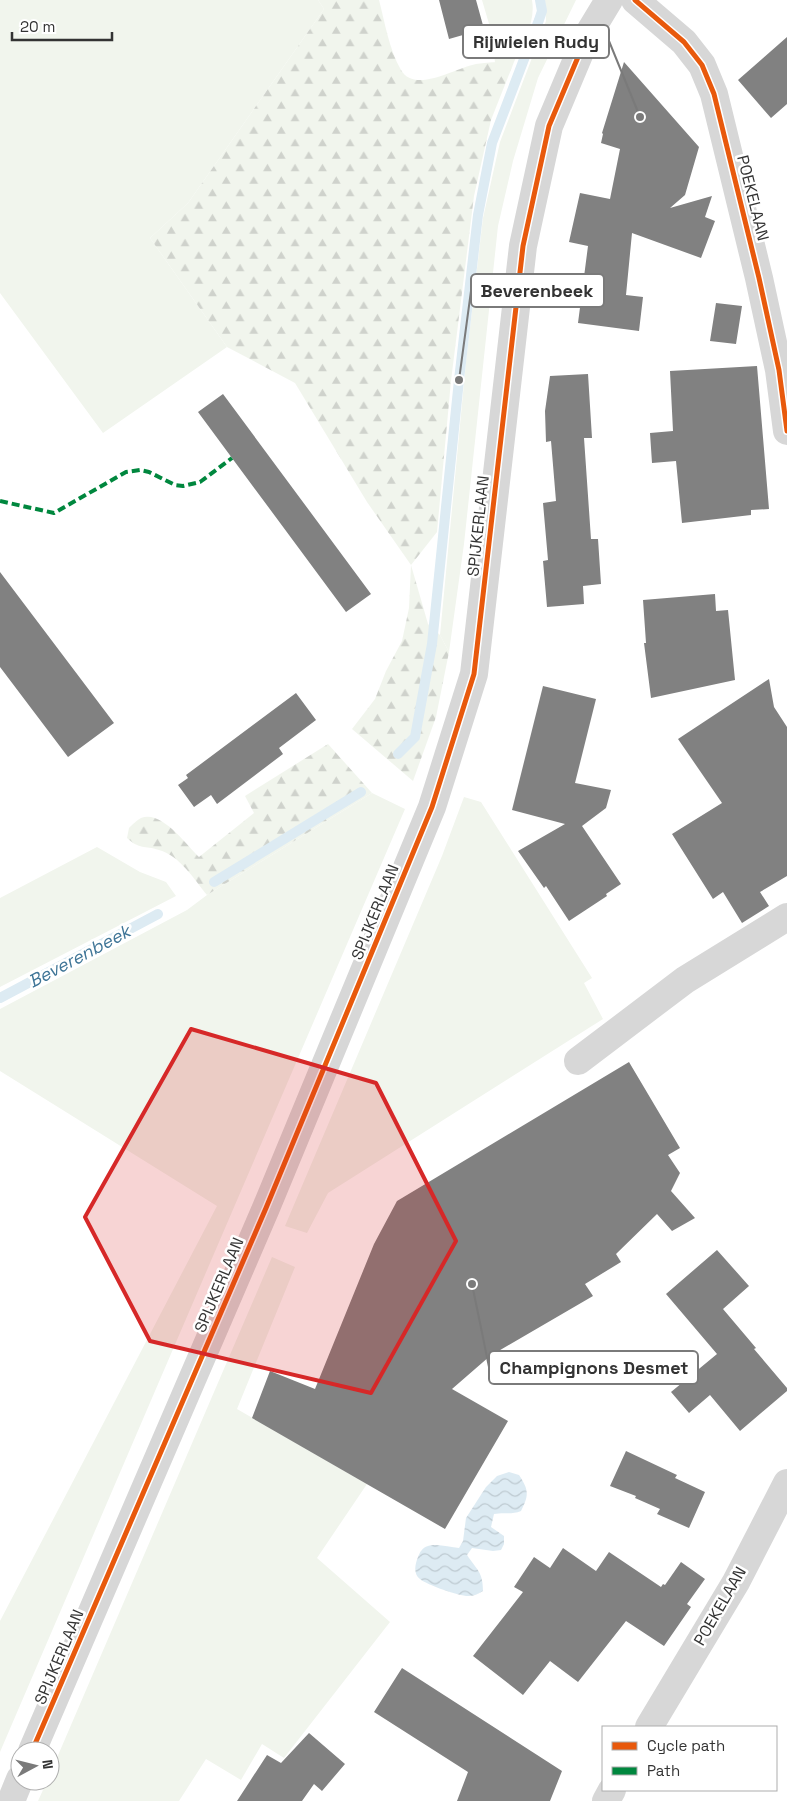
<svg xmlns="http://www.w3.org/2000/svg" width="787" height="1801" viewBox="0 0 787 1801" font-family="'Space Grotesk',sans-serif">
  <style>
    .grass { fill: #f1f5ed }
    .forest { fill: url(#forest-firs) }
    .water { fill: url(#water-waves) }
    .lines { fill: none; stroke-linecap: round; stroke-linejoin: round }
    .stream { stroke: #ddebf3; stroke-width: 10 }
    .building { fill: #818181 }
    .minor { stroke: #d7d7d7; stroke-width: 28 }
    .quiet { stroke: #00873e; stroke-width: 4; stroke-dasharray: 8 4; stroke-linecap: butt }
    .cycleway-casing { stroke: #fff; stroke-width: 8 }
    .cycleway { stroke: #e8590c; stroke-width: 5 }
    .marked { fill: #d62828; fill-opacity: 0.2; stroke: #d62828; stroke-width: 4; stroke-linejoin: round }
    .labels { text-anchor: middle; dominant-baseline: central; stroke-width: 5; stroke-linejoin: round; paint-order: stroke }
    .street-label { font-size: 16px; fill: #333; stroke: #fff }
    .water-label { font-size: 18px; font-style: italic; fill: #3f7597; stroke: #fff }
    .leader { fill: none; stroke: #7a7a7a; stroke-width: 2 }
    .callout-dot { fill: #7a7a7a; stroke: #fff; stroke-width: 2 }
    .callout { fill: #fff; stroke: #7a7a7a; stroke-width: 2 }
    .callout-label { font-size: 18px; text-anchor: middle; font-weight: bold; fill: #333 }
  </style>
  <defs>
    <pattern id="forest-firs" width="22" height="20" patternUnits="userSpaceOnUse" patternTransform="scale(1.25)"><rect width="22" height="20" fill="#f1f5ed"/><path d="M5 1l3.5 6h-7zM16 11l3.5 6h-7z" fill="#cfd2cc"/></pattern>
    <pattern id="water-waves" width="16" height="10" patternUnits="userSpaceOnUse" patternTransform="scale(1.25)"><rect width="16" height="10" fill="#ddebf3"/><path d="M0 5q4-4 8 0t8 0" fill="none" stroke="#becad1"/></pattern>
  </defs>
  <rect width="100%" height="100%" fill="#fff"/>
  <!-- grass -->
  <path class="grass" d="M 0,0 L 318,0 L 324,9 L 188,203 L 150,238 L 227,347 L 103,433 L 0,293 Z
    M 482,0 L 532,0 C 536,22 523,42 514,62 L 495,63 L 492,34 Z
    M 545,0 L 576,0 L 538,78 L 513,161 L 498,226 L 464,544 L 449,652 L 440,635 L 466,362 L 483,218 L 500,142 L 546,21 Z
    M 372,793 L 405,809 L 0,1752 L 0,1621 L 217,1206 L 0,1071 L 0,1009 L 187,910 L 207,895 Z
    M 464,797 L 481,802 L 592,978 L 584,983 L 603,1019 L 328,1193 L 307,1233 L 285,1226 L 442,856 Z
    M 97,847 L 140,872 L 166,882 L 176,896 L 0,987 L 0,898 Z
    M 272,1257 L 295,1267 L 237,1409 L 367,1484 L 317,1558 L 390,1622 L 284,1758 L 262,1744 L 241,1780 L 206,1759 L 179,1801 L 38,1801 L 47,1781 L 50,1781 L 50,1774 Z"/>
  <!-- forest -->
  <path class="forest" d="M 318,0 L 379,0 C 385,23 389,49 401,70 C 415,94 455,68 476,64 C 488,62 501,62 514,62 L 491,120 L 474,196 L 451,381 L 437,532 L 411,565 L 428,624 L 440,635 L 449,652 L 436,717 L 413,781 L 352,729 L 375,699 L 386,671 L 402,641 L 409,608 L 411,565 L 367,502 L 295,383 L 227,347 L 150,238 L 188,203 L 324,9 Z
    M 328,744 L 372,793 L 207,895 C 194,879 180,856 159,850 C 144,845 140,850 127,838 L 129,828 C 132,825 137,820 141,818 C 162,810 186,845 199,857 L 254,813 L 245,796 Z"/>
  <!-- water -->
  <path class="water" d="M 509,1472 L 519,1475 C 529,1490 529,1495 521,1511 C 512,1515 504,1512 494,1514 L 491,1527 L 504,1536 L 504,1544 L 501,1550 L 493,1551 L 472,1548 L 467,1555 C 477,1570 483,1572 483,1591 C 478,1594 474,1596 468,1596 C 459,1596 427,1585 420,1579 C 413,1574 415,1564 418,1557 C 420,1552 422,1548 428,1546 C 437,1543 449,1547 459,1548 L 463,1541 L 466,1518 L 486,1487 L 497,1476 Z"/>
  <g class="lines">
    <!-- stream -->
    <path class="stream" d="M 398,754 L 415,737 L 432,644 L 459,380 L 478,215 L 492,143 L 539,20 L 542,11 L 540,0
      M 214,882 L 361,792
      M 0,998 L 158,914"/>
  </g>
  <!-- building -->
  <path class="building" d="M 439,0 L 476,0 L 484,29 L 449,39 Z
    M 787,37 L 787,104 L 771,118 L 738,80 Z
    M 624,62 L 699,147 L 685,195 L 670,208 L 712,196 L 705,217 L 715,221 L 701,258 L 632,233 L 626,295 L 643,297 L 639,331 L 578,323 L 588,246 L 569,242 L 580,193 L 610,199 L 620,149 L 601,143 L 603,134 L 602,133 Z
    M 716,303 L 742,306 L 736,344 L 710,341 Z
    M 757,366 L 769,509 L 751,510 L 751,515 L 682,523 L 676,461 L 652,463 L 650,433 L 673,431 L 670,371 Z
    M 588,374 L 592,438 L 584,438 L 591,539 L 598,539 L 601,584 L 583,586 L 584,604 L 547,607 L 543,561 L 548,560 L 543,503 L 556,501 L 551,441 L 546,442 L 545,411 L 550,376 Z
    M 223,394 L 371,594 L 346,612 L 198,412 Z
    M 0,572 L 114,723 L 68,757 L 0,667 Z
    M 715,594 L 716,611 L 728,610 L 735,680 L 651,698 L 644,643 L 646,643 L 643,600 Z
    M 769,679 L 774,707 L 787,727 L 787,876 L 760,892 L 769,906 L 742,923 L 723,892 L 713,899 L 672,834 L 722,803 L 678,739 Z
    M 543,686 L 596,699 L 575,783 L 611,790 L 606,808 L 582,826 L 621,884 L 606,894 L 607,896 L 569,921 L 546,886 L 544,888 L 518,851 L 565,824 L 512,810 Z
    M 296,693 L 316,720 L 279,748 L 283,754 L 217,804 L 211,795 L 194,807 L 178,785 L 188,778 L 186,775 Z
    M 629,1062 L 680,1148 L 668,1155 L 680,1173 L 671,1191 L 695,1218 L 672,1231 L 657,1214 L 616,1254 L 621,1262 L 585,1284 L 593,1296 L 490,1356 L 452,1389 L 508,1421 L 445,1529 L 252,1418 L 270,1371 L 315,1389 L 374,1244 L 397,1201 Z
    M 717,1250 L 749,1286 L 723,1309 L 756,1348 L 754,1349 L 787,1388 L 787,1391 L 740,1431 L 710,1395 L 689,1413 L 671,1392 L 717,1354 L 666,1294 Z
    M 626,1451 L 677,1475 L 675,1478 L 705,1492 L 689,1528 L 657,1514 L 660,1509 L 635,1498 L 636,1496 L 610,1486 Z
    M 563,1548 L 596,1571 L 609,1552 L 661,1587 L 663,1584 L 665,1585 L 681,1562 L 705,1579 L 687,1604 L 691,1607 L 664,1646 L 626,1621 L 578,1682 L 550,1661 L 523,1695 L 473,1656 L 523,1592 L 514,1587 L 534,1557 L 550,1568 Z
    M 402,1668 L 562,1771 L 550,1801 L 457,1801 L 468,1772 L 374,1712 Z
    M 309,1733 L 345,1764 L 322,1791 L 314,1784 L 302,1801 L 237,1801 L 267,1755 L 281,1763 Z"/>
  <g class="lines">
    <!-- minor -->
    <path class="minor" d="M 635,0 L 684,42 L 702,65 L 714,94 L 759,278 L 779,370 L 787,431
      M 578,1061 L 685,980 L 787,917
      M 649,1727 L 736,1582 L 787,1483
      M 32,1751 L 266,1208 L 432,807 L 474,674 L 523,246 L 549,126 L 586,38 L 609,0
      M 11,1801 L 20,1779
      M 606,1801 L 612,1790"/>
    <!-- quiet -->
    <path class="quiet" d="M 0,501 L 54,513 L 126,472 L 140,470 L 149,472 L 175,485 L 183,486 L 200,482 L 232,458"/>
    <defs>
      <path id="cycleway" d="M 635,0 L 684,42 L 702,65 L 714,94 L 759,278 L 779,370 L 787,431
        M 32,1751 L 266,1208 L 432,807 L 474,674 L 523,246 L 549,126 L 586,38"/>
    </defs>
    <!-- cycleway casing -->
    <use href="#cycleway" class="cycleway-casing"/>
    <!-- cycleway -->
    <use href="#cycleway" class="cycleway"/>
  </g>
  <!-- marked area -->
  <path class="marked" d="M 191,1029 L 376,1083 L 456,1241 L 371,1393 L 150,1341 L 85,1217 Z"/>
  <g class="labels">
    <!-- street labels -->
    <g class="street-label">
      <text transform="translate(753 198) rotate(76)">POEKELAAN</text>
      <text transform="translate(478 526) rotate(-84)">SPIJKERLAAN</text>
      <text transform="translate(375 912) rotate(-68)">SPIJKERLAAN</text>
      <text transform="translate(219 1285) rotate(-67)">SPIJKERLAAN</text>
      <text transform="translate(720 1606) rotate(-60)">POEKELAAN</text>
      <text transform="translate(59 1657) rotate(-67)">SPIJKERLAAN</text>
    </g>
    <!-- water labels -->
    <g class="water-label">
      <text transform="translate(79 956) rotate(-28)">Beverenbeek</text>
    </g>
  </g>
  <!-- callouts -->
  <path class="leader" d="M640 117L609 41M459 380L471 291M472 1284L489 1367"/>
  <g class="callout-dot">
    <circle cx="640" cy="117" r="5"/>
    <circle cx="459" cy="380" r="5"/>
    <circle cx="472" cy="1284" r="5"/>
  </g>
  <g class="callout">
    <rect x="463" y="25" width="146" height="33" rx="5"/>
    <rect x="471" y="274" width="133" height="33" rx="5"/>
    <rect x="489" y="1351" width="209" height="33" rx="5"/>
  </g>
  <g class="callout-label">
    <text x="536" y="48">Rijwielen Rudy</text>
    <text x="537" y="297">Beverenbeek</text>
    <text x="594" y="1374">Champignons Desmet</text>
  </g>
  <!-- legend -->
  <rect x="602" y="1726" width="175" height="65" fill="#ffffff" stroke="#adadad"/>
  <rect x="612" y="1742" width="25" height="8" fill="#e8590c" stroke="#adadad"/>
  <text x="647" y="1751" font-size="15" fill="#333333">Cycle path</text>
  <rect x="612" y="1767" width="25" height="8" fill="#00873e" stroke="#adadad"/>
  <text x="647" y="1776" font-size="15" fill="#333333">Path</text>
  <!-- north arrow -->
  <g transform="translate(35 1766) rotate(83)"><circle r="24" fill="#ffffff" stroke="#adadad"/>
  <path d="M0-4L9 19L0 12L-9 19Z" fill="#7a7a7a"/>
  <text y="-8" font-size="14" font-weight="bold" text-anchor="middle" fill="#333333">N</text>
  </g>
  <!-- scale -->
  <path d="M12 32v8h100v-8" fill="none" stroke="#333333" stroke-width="2.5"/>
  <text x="20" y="32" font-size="15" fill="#333333" stroke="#ffffff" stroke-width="4" paint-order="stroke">20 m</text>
</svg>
